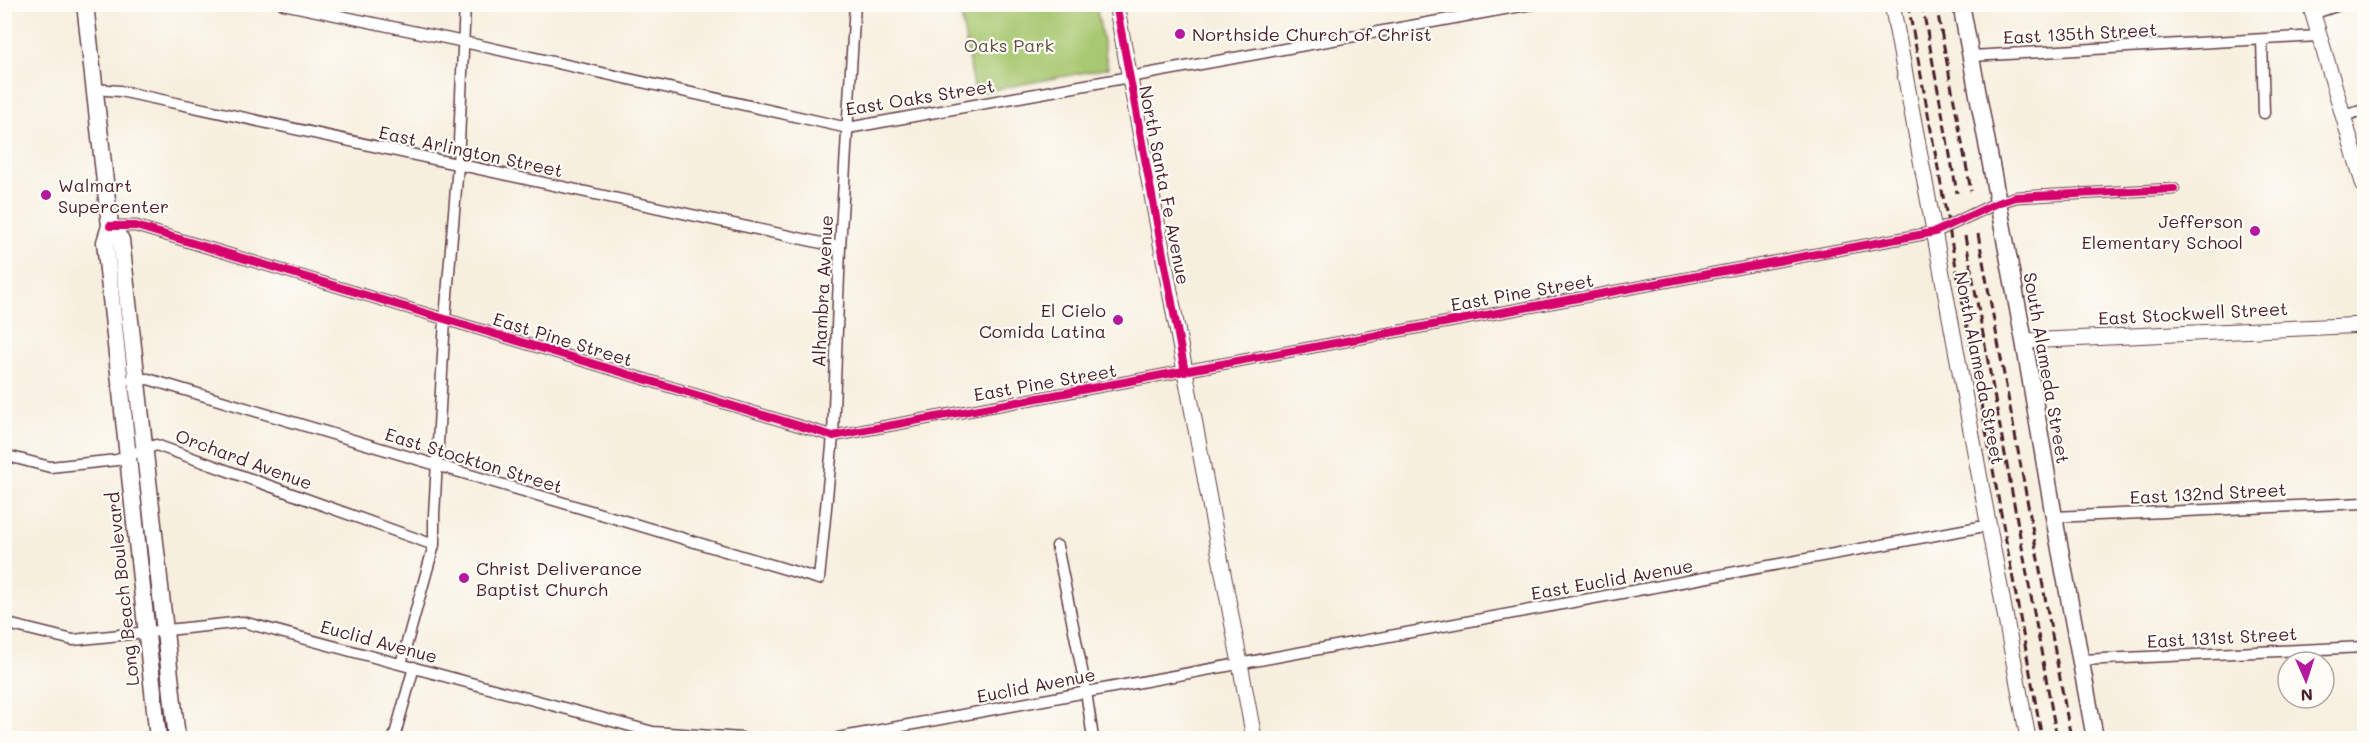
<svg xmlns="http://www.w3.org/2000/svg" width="2369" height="743" viewBox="0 0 2369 743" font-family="Mali,sans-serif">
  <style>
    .green { fill: #a8c871; stroke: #79744e; stroke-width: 1.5 }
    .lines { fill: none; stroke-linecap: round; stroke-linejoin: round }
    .street-casing { stroke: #643e46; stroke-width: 13 }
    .secondary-casing { stroke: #643e46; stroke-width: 17 }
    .primary-casing { stroke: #643e46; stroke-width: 19 }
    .street { stroke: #fff; stroke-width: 10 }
    .secondary { stroke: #fff; stroke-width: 15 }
    .primary { stroke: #fff; stroke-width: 16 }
    .rail { stroke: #4a1f2b; stroke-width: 3; stroke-dasharray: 9 4.5; stroke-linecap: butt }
    .cycleway-casing { stroke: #fdfcf7; stroke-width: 11 }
    .cycleway { stroke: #d6006c; stroke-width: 8 }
    .poi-dot { fill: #b5179e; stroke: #fdfcf7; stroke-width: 2 }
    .labels { text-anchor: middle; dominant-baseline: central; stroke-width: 4.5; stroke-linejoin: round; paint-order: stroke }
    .street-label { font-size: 18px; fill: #4a1f2b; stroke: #fdfcf7 }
    .poi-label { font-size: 18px; fill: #4a1f2b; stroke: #fdfcf7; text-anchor: start }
    .park-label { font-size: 18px; fill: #665240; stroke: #fdfcf7 }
  </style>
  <rect width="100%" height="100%" fill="#fdfcf7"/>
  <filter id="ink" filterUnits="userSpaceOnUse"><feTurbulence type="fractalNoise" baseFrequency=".0167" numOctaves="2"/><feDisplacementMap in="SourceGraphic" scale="12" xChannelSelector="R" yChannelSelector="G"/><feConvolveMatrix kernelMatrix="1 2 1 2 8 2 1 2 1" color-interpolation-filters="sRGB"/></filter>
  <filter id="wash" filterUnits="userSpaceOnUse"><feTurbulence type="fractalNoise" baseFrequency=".008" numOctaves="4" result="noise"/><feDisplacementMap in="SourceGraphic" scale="24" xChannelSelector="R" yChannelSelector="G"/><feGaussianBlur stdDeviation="1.35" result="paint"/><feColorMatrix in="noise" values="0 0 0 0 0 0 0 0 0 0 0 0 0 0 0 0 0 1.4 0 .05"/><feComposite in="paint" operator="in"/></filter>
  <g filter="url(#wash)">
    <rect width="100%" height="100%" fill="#f7efde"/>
    <!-- green -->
    <path class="green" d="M 959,5 L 1096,5 L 1108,68 L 975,93 Z"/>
  </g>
  <g filter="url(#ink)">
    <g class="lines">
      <defs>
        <path id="street" d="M 283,4 L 464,42 L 848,128 L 1532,4
          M 2312,14 L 2342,4
          M 2262,40 L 2264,113
          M 1972,56 L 2318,36
          M 94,89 L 120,91 L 840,247
          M 2343,116 L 2364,110
          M 110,226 L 136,226 L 833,436 L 1935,232 L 1997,203 L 2016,197 L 2174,189
          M 131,380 L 148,379 L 819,579 L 833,436 L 840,247 L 855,4
          M 4,455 L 50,467 L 117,460 L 156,445 L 434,545
          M 2054,517 L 2364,503
          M 1057,546 L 1085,685 L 1093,738
          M 4,623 L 73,640 L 243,622 L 653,732 L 742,738
          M 2081,660 L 2364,647
          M 401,664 L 434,545 L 434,515 L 445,319 L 458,165 L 465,4
          M 394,738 L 414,667
          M 838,738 L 1990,525"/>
        <path id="secondary" d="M 1116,4 L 1254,738
          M 1892,4 L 2028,738
          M 2310,4 L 2364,186
          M 2024,341 L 2364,325"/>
        <path id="primary" d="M 85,4 L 110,226 L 121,240 L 177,738
          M 1961,4 L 2024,341 L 2054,517 L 2095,738
          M 110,226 L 105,242 L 158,738"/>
      </defs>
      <!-- street casing -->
      <use href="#street" class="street-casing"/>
      <!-- secondary casing -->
      <use href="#secondary" class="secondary-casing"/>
      <!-- primary casing -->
      <use href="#primary" class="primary-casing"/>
      <!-- street -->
      <use href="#street" class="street"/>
      <!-- secondary -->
      <use href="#secondary" class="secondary"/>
      <!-- primary -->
      <use href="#primary" class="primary"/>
      <!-- rail -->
      <path class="rail" d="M 1908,4 L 2042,738
        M 1922,4 L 1957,193
        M 1936,4 L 1971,191
        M 1978,234 L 2071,738
        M 1965,236 L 2057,738"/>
      <defs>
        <path id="cycleway" d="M 1116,4 L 1185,372
          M 110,226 L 136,226 L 833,436 L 1935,232 L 1997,203 L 2016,197 L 2174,189"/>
      </defs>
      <!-- cycleway casing -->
      <use href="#cycleway" class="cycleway-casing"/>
      <!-- cycleway -->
      <use href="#cycleway" class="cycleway"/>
    </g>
  </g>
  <!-- markers -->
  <g class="poi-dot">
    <circle cx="1180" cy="34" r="6"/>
    <circle cx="46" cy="195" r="6"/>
    <circle cx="2255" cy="231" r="6"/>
    <circle cx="1118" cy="320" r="6"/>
    <circle cx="464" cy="578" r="6"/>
  </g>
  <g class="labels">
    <!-- street labels -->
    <g class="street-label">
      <text transform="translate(2080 33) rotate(-3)">East 135th Street</text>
      <text transform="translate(920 97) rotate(-9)">East Oaks Street</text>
      <text transform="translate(471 151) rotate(12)">East Arlington Street</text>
      <text transform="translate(1165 185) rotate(79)">North Santa Fe Avenue</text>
      <text transform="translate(822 291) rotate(-87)">Alhambra Avenue</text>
      <text transform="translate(1522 292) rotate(-10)">East Pine Street</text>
      <text transform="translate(2193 313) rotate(-3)">East Stockwell Street</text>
      <text transform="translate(563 339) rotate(17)">East Pine Street</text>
      <text transform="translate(1980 368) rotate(79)">North Alameda Street</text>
      <text transform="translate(2047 368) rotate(80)">South Alameda Street</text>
      <text transform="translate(1045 382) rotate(-10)">East Pine Street</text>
      <text transform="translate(244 459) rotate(20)">Orchard Avenue</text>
      <text transform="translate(474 460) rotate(17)">East Stockton Street</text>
      <text transform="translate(2208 493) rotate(-3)">East 132nd Street</text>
      <text transform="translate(1612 579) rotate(-10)">East Euclid Avenue</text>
      <text transform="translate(122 589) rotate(-96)">Long Beach Boulevard</text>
      <text transform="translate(2222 637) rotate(-3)">East 131st Street</text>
      <text transform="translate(379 641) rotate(15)">Euclid Avenue</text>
      <text transform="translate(1036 685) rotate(-11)">Euclid Avenue</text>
    </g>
    <!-- poi labels -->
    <g class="poi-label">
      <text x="1192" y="34">Northside Church of Christ</text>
      <text x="58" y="185">Walmart<tspan x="58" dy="21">Supercenter</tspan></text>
      <text x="2243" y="221" text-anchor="end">Jefferson<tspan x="2243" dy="21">Elementary School</tspan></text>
      <text x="1106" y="310" text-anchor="end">El Cielo<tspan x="1106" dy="21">Comida Latina</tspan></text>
      <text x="476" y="568">Christ Deliverance<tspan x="476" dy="21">Baptist Church</tspan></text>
    </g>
    <!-- park labels -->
    <g class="park-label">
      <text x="1009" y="45">Oaks Park</text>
    </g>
  </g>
  <!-- margin -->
  <rect width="2369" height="743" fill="none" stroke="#fdfcf7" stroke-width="24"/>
  <!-- north arrow -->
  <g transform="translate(2306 680) rotate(177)"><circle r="28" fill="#fdfcf7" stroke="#b5a4a5" stroke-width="1.5"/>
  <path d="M0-4.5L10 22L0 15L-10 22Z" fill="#b5179e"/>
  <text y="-9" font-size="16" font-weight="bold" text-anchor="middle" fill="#4a1f2b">N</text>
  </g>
</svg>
